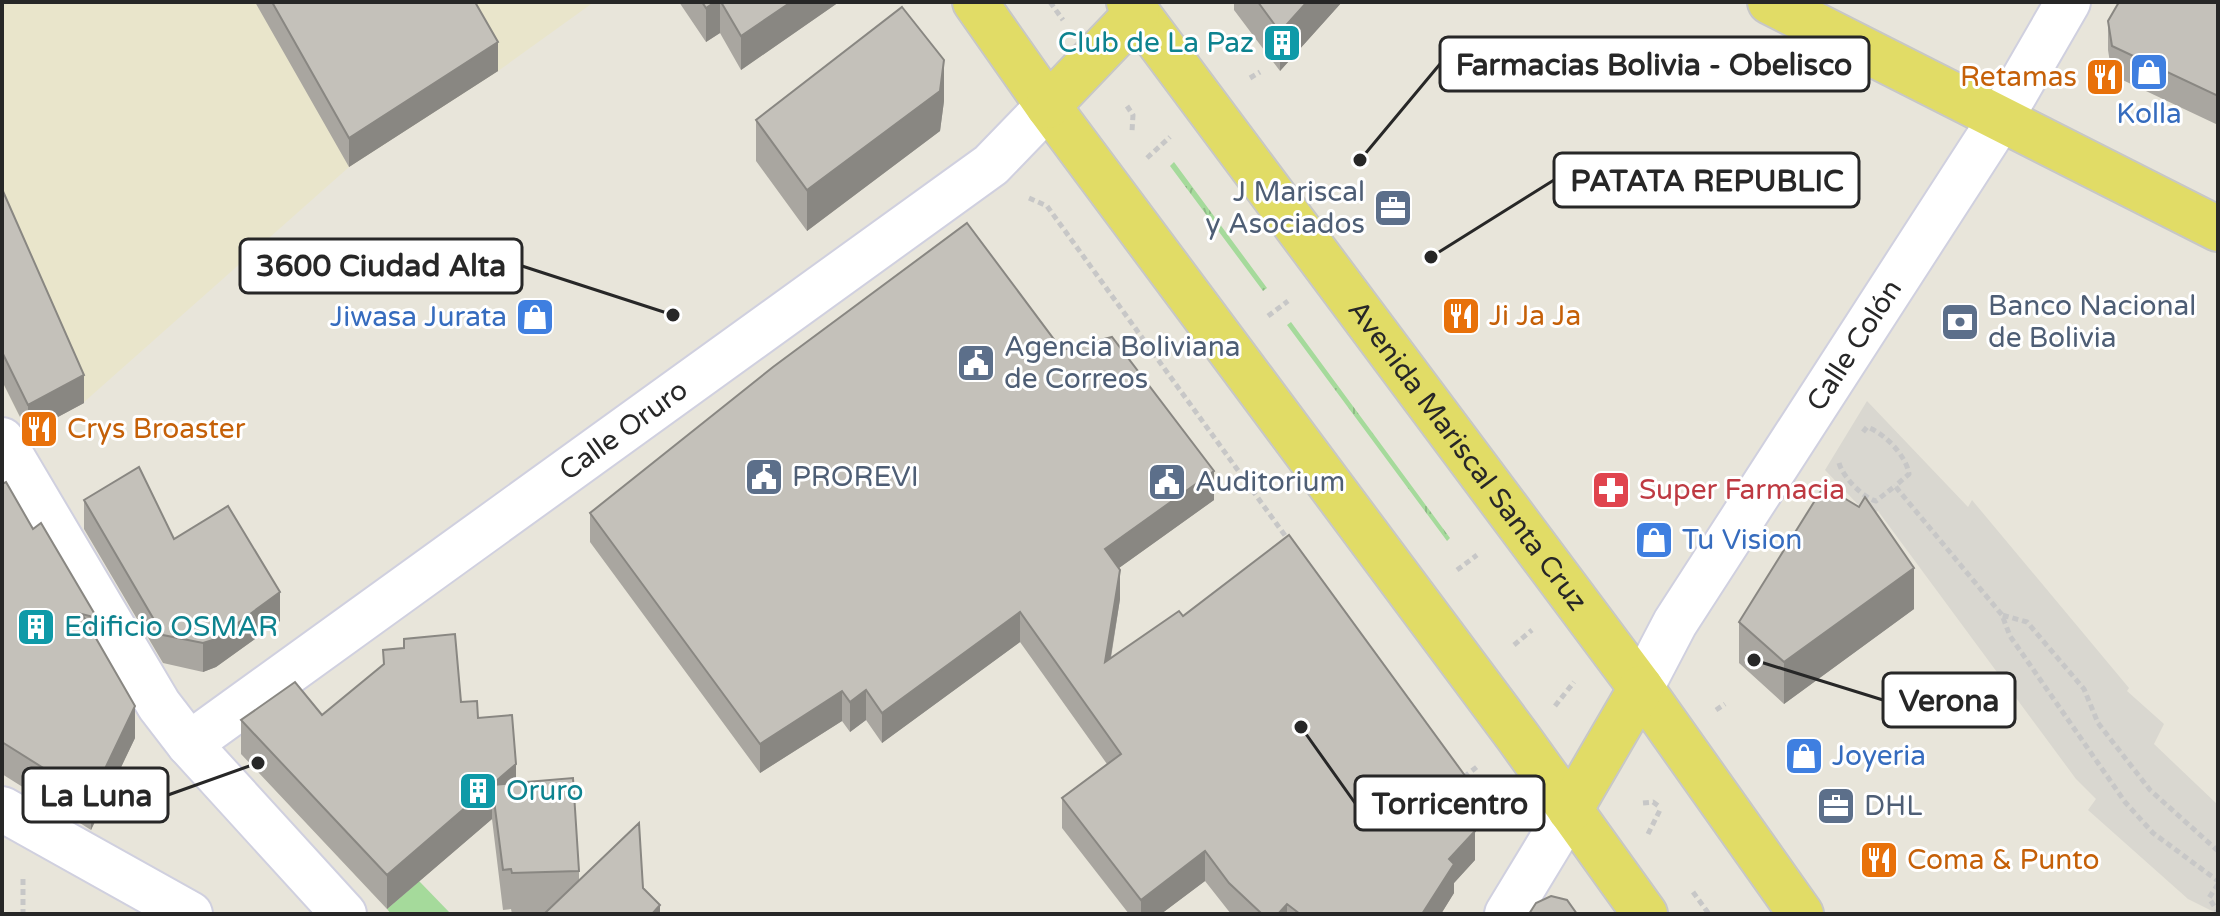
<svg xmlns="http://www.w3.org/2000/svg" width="2220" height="916" viewBox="0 0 2220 916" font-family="'Varela Round',sans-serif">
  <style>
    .education { fill: #e9e5cb }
    .grass { fill: url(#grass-tufts) }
    .park { fill: #a5da9b }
    .plaza { fill: #d9d7d0 }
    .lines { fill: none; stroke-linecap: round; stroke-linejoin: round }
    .minor-casing { stroke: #d0d0df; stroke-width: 48 }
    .tertiary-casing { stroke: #d0d0df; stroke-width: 48 }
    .secondary-casing { stroke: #d0d0df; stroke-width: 48 }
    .primary-casing { stroke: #c7c7c7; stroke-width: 48 }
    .path { stroke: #c7c7c7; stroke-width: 5; stroke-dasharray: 6 4; stroke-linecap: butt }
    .minor { stroke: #fff; stroke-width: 44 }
    .tertiary { stroke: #fff; stroke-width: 44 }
    .secondary { stroke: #fff; stroke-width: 44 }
    .primary { stroke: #e1dc66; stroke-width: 44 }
    .wall { fill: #a9a6a0 }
    .shaded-wall { fill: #898782 }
    .building { fill: #c4c1ba; stroke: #898782; stroke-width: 2 }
    .labels { text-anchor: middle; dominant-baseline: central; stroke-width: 6; stroke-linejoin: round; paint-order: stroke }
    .culture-label { font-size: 28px; fill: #0d838f; stroke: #fff; text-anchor: start }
    .food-label { font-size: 28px; fill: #c56008; stroke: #fff; text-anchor: start }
    .shop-label { font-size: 28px; fill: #366cbe; stroke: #fff; text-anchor: start }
    .service-label { font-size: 28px; fill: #4e5e75; stroke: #fff; text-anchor: start }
    .street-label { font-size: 28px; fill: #272727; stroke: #fff }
    .health-label { font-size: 28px; fill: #be3a42; stroke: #fff; text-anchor: start }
    .leader { fill: none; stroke: #272727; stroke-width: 3 }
    .callout-dot { fill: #272727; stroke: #fff; stroke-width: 3 }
    .callout { fill: #fff; stroke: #272727; stroke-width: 3 }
    .callout-label { font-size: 30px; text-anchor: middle; font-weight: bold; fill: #272727 }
  </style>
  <defs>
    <pattern id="grass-tufts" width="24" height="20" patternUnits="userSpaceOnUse" patternTransform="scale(2)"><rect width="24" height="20" fill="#a5da9b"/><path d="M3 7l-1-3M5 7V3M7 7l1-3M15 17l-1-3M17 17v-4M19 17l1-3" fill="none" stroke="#8ebb86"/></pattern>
  </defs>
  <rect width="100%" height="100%" fill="#e8e5da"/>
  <!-- education -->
  <path class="education" d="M 2,2 L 594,2 L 498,71 L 349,167 L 83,403 L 28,433 L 2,381 Z"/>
  <!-- grass -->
  <path class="grass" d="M 1174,162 L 1267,288 L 1263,291 L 1170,166 Z
    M 1291,322 L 1450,538 L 1447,541 L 1287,325 Z"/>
  <!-- park -->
  <path class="park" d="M 419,881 L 451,914 L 391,914 L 387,909 Z"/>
  <!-- plaza -->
  <path class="plaza" d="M 1867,401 L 1968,507 L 1972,500 L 2129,688 L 2127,691 L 2164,724 L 2154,744 L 2218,805 L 2218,914 L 2188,899 L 2088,810 L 2096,799 L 2076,779 L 1878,511 L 1869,516 L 1825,470 Z"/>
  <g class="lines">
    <defs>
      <path id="minor" d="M 2,809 L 190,914"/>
      <g id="tertiary">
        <path id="s1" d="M 189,744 L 991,165 L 1048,106"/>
      </g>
      <g id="secondary">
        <path d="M 2,440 L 159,705 L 189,744 L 344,914"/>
        <path id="s2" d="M 1641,688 L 1675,623 L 2001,118 L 2068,2"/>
        <path d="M 1507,914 L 1570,810"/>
      </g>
      <g id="primary">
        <path d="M 975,2 L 1048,106 L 1518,737 L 1645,914"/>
        <path id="s3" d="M 1129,2 L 1641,688 L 1801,914"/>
        <path d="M 1770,2 L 2218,229"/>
        <path d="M 1048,106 L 1137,13"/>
        <path d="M 1570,810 L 1641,688"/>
      </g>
    </defs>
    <!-- minor casing -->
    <use href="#minor" class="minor-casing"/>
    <!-- tertiary casing -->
    <use href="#tertiary" class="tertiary-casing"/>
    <!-- secondary casing -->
    <use href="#secondary" class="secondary-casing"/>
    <!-- primary casing -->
    <use href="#primary" class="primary-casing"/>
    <!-- path -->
    <path class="path" d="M 1050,2 L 1063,20
      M 1250,78 L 1260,72
      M 1127,106 L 1133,115 L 1132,131
      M 1147,158 L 1170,137
      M 1029,198 L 1047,206 L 1289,541
      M 1268,316 L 1288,301
      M 1863,432 L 1867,427 C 1884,433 1906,455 1909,474 L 1895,486
      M 1839,463 C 1843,477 1862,497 1876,501 L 1895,486 L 2002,615
      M 1457,570 L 1477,555
      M 1514,645 L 1532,630
      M 1555,706 L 1574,682
      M 1716,710 L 1725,704
      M 1464,777 L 1478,766
      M 1471,787 L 1499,828
      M 1643,803 L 1653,802 L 1660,807
      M 1648,834 L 1661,808
      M 2218,851 L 2150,790 L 2098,723 L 2084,689 L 2027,622 L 2002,615 L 2010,636 L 2125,802 L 2153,833 L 2218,881
      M 23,879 L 23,914
      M 2218,884 L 2209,898 L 2218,912
      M 1693,892 L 1709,914"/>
    <!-- minor -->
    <use href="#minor" class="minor"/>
    <!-- tertiary -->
    <use href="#tertiary" class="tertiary"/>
    <!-- secondary -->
    <use href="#secondary" class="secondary"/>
    <!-- primary -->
    <use href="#primary" class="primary"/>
  </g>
  <!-- wall -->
  <path class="wall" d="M 255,2 L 475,2 L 498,71 L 349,167 Z
    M 679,2 L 839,2 L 741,70 L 720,33 L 706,42 Z
    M 1234,2 L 1342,2 L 1280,71 L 1234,10 Z
    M 2218,2 L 2218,125 L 2112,75 L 2108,50 L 2108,21 Z
    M 944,101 L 940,131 L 807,231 L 756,161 L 756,120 Z
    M 2,189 L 84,403 L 28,433 L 2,381 Z
    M 1062,350 L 1214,500 L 1119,568 L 1120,599 L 1111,658 L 1183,616 L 1475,860 L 1454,883 L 1454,893 L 1441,914 L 1231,914 L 1205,881 L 1161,914 L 1129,914 L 1062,828 L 1062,798 L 1107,764 L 1020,642 L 882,743 L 866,720 L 850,732 L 842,721 L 760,773 L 590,542 L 590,513 Z
    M 2,484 L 97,618 L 97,640 L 135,738 L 91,830 L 2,774 Z
    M 84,500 L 174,539 L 280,621 L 216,667 L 203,672 L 163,663 L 84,529 Z
    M 1914,609 L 1784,704 L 1739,663 L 1739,622 Z
    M 383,650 L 461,702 L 478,718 L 516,783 L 579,871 L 579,880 L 643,888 L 660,914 L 545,913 L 512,914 L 511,909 L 503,910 L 492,819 L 387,909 L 241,754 L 241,720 L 322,715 L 383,665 Z"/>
  <!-- shaded-wall -->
  <path class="shaded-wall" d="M 715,2 L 720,2 L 720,33 L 706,42 L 706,8 Z
    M 791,2 L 839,2 L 741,70 L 741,36 Z
    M 1307,2 L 1342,2 L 1280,71 L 1280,32 Z
    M 498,42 L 498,71 L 349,167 L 349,138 Z
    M 944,60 L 944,101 L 940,131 L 807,231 L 807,190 Z
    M 84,375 L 84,403 L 28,433 L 28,405 Z
    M 1214,471 L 1214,500 L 1105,578 L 1105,549 Z
    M 1914,568 L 1914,609 L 1784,704 L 1784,662 Z
    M 1120,570 L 1120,599 L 1105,692 L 1105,662 Z
    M 280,592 L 280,621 L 216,667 L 203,672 L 203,643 Z
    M 1020,612 L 1020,642 L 882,743 L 882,713 Z
    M 866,690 L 866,720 L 850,732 L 850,702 Z
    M 842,691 L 842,721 L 760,773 L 760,744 Z
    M 135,706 L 135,738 L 91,830 L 91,798 Z
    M 516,764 L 516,798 L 492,785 Z
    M 492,785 L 492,819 L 387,909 L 387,875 Z
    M 1475,831 L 1475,860 L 1454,883 L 1454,893 L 1441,914 L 1422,914 L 1449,859 Z
    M 1205,851 L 1205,881 L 1161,914 L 1141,914 L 1141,900 Z
    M 1287,904 L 1287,914 L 1278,914 Z
    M 660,905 L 660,914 L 652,914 Z"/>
  <!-- building -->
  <path class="building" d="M 272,2 L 475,2 L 498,42 L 349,138 Z
    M 702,2 L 715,2 L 706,8 Z
    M 721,2 L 791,2 L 741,36 Z
    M 1258,2 L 1307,2 L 1280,32 Z
    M 2119,2 L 2218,2 L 2218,96 L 2112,46 L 2108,21 Z
    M 902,7 L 944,60 L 940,91 L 807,190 L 756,120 Z
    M 2,189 L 84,375 L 28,405 L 2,352 Z
    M 967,223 L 1062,350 L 1112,337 L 1214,471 L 1105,549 L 1120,570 L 1105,662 L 1179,611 L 1183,616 L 1289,535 L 1474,788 L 1475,831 L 1449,859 L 1454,864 L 1422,914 L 1300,914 L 1287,904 L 1278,914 L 1262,914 L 1229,883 L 1205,851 L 1141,900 L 1062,798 L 1121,754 L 1020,612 L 882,713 L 866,690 L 850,702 L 842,691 L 760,744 L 590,513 L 773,367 Z
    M 139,467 L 174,539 L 228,506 L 280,592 L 216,639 L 203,643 L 163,635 L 84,500 Z
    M 6,482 L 33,529 L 41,523 L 97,618 L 82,614 L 135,706 L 91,798 L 2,742 L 2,484 Z
    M 1824,486 L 1859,507 L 1865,497 L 1914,568 L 1784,662 L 1739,622 Z
    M 455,634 L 461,702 L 477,701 L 478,718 L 512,715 L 516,764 L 387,875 L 241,720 L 295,682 L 322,715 L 384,664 L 383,650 L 404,648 L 404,639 Z
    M 573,778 L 579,871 L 512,873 L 511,869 L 503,870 L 492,785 Z
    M 639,823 L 643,888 L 660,905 L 652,914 L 544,914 Z
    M 1551,896 L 1567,900 L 1577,914 L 1529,914 L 1536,903 Z"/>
  <!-- icons -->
  <defs>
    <symbol id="building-square" viewBox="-11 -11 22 22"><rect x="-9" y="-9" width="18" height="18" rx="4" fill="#0f9aa8" stroke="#fff"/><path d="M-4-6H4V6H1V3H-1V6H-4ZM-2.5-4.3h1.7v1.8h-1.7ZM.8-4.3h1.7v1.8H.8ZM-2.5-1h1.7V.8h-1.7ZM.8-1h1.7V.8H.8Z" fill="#fff"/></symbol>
    <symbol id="shop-square" viewBox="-11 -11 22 22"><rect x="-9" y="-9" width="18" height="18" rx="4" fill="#3f7fe0" stroke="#fff"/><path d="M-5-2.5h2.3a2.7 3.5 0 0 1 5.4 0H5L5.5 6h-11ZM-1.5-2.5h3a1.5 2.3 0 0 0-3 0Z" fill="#fff"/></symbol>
    <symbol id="restaurant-square" viewBox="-11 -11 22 22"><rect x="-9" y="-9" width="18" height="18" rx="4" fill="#e8710a" stroke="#fff"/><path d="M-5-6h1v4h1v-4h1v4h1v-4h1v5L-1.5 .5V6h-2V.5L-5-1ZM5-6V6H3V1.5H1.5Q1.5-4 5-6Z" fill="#fff"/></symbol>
    <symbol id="office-square" viewBox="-11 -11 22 22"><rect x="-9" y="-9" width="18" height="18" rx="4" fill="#5c6f8a" stroke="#fff"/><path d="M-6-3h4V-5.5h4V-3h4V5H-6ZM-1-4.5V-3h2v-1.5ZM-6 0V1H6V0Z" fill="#fff"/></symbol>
    <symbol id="bank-square" viewBox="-11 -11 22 22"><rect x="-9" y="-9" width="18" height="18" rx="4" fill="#5c6f8a" stroke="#fff"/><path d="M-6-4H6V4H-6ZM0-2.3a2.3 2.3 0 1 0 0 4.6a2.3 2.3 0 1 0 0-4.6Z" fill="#fff"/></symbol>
    <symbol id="civic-square" viewBox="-11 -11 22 22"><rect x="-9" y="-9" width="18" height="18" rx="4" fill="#5c6f8a" stroke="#fff"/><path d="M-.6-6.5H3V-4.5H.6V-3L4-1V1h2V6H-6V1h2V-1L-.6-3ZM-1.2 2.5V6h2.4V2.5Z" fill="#fff"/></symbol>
    <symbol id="pharmacy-square" viewBox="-11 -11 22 22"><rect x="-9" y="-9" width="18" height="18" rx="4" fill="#e0444e" stroke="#fff"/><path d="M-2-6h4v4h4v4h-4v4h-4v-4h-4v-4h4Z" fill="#fff"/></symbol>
  </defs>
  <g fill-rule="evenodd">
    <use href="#building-square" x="1260" y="21" width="44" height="44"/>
    <use href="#shop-square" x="2127" y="50" width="44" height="44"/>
    <use href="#restaurant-square" x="2083" y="55" width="44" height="44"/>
    <use href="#office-square" x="1371" y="186" width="44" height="44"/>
    <use href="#restaurant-square" x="1439" y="294" width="44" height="44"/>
    <use href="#shop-square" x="513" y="295" width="44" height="44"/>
    <use href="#bank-square" x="1938" y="300" width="44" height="44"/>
    <use href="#civic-square" x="954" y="341" width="44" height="44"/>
    <use href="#restaurant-square" x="17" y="407" width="44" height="44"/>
    <use href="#civic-square" x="742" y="455" width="44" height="44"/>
    <use href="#civic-square" x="1145" y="460" width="44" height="44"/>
    <use href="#pharmacy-square" x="1589" y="468" width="44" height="44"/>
    <use href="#shop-square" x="1632" y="518" width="44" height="44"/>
    <use href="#building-square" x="14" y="605" width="44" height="44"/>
    <use href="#shop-square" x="1782" y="734" width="44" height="44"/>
    <use href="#building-square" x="456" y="769" width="44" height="44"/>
    <use href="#office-square" x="1814" y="784" width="44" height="44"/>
    <use href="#restaurant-square" x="1857" y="838" width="44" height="44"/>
  </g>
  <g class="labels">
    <!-- culture labels -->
    <g class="culture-label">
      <text x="1254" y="43" text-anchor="end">Club de La Paz</text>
      <text x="64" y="627">Edificio OSMAR</text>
      <text x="506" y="791">Oruro</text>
    </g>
    <!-- food labels -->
    <g class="food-label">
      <text x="2077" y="77" text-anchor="end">Retamas</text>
      <text x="1489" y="316">Ji Ja Ja</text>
      <text x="67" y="429">Crys Broaster</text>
      <text x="1907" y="860">Coma &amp; Punto</text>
    </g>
    <!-- shop labels -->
    <g class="shop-label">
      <text x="2149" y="114" text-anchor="middle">Kolla</text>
      <text x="507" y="317" text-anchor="end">Jiwasa Jurata</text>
      <text x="1682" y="540">Tu Vision</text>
      <text x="1832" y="756">Joyeria</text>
    </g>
    <!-- service labels -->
    <g class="service-label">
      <text x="1365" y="192" text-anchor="end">J Mariscal<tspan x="1365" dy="32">y Asociados</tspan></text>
      <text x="1988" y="306">Banco Nacional<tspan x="1988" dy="32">de Bolivia</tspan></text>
      <text x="1004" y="347">Agencia Boliviana<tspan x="1004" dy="32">de Correos</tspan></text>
      <text x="792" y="477">PROREVI</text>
      <text x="1195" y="482">Auditorium</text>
      <text x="1864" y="806">DHL</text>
    </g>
    <!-- street labels -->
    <g class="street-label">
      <text stroke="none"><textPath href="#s2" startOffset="404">Calle Colón</textPath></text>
      <text stroke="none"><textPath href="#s1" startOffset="536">Calle Oruro</textPath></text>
      <text stroke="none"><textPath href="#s3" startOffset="566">Avenida Mariscal Santa Cruz</textPath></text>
    </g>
    <!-- health labels -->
    <g class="health-label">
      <text x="1639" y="490">Super Farmacia</text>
    </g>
  </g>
  <!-- callouts -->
  <path class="leader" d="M1360 160L1440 64M1431 257L1554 180M673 315L522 266M1754 660L1883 700M258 763L168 795M1301 727L1355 803"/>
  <g class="callout-dot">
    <circle cx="1360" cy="160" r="8"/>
    <circle cx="1431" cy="257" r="8"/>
    <circle cx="673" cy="315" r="8"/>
    <circle cx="1754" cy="660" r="8"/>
    <circle cx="258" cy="763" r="8"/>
    <circle cx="1301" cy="727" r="8"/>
  </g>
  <g class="callout">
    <rect x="1440" y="37" width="429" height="54" rx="8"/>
    <rect x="1554" y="153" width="305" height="54" rx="8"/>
    <rect x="240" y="239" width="282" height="54" rx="8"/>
    <rect x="1883" y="673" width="132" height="54" rx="8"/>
    <rect x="23" y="768" width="145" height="54" rx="8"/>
    <rect x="1355" y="776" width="189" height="54" rx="8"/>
  </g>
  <g class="callout-label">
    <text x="1654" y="75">Farmacias Bolivia - Obelisco</text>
    <text x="1707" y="191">PATATA REPUBLIC</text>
    <text x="381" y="276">3600 Ciudad Alta</text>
    <text x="1949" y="711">Verona</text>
    <text x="96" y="806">La Luna</text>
    <text x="1450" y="814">Torricentro</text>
  </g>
  <!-- border -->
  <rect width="2220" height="916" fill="none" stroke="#272727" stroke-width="8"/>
</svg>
